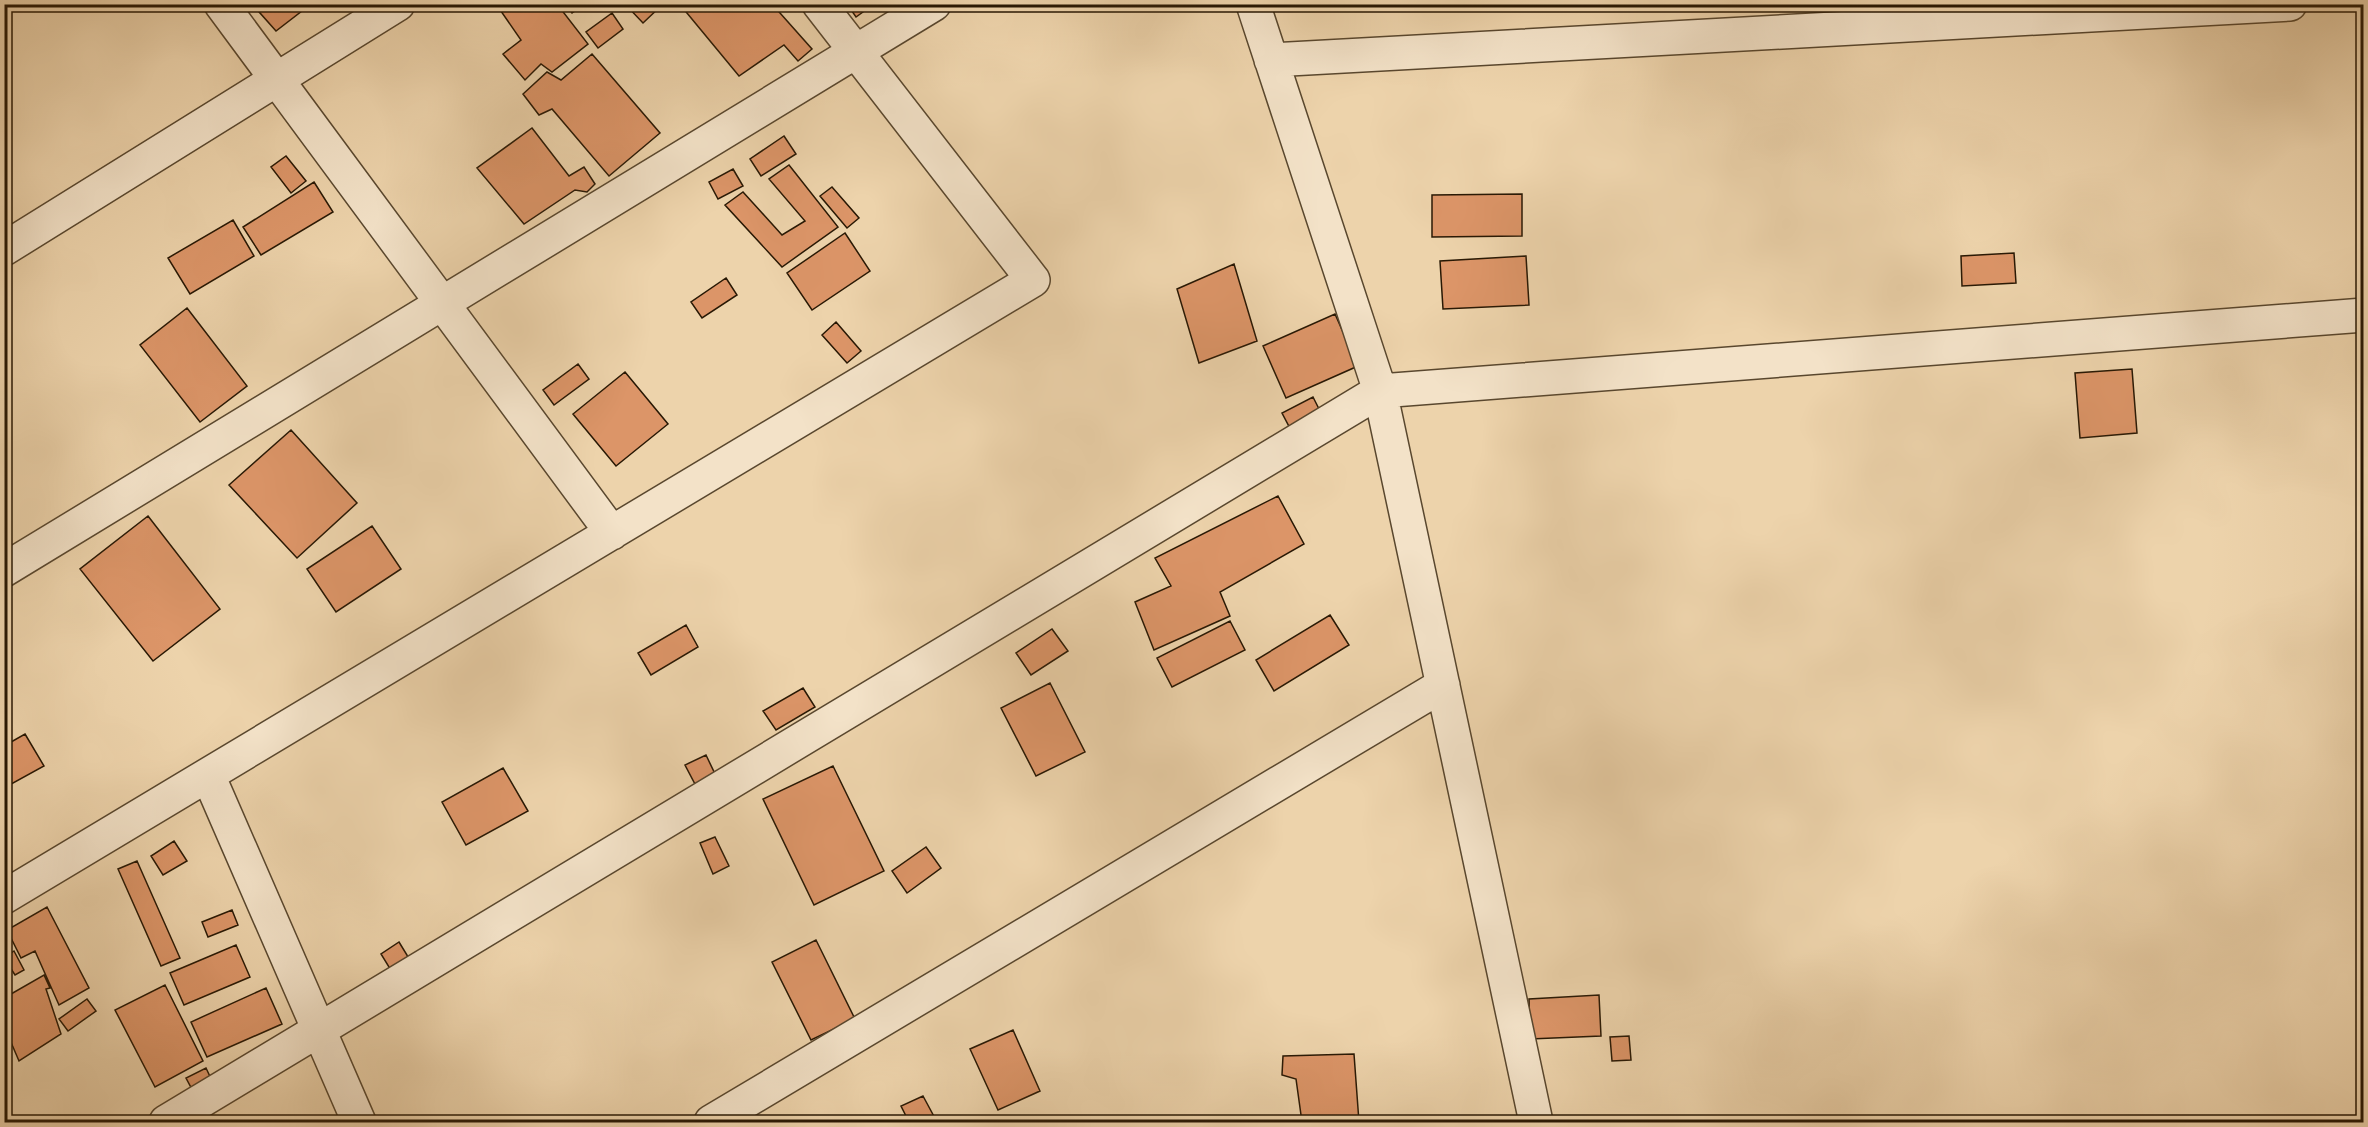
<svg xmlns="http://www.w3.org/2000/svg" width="2368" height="1127" viewBox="0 0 2368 1127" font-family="'IM FELL French Canon',serif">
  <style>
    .building { fill: #dc9568; stroke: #281804; stroke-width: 1.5 }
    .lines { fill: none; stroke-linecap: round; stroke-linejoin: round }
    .minor-casing { stroke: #59472e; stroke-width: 36 }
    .minor { stroke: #f3e2c8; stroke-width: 33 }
  </style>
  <rect width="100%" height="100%" fill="#edd3ab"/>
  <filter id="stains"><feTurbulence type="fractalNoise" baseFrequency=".00333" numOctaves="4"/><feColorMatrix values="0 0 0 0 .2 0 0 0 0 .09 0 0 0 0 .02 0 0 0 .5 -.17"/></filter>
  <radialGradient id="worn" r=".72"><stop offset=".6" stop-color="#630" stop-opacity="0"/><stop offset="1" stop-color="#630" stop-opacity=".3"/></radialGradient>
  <!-- building -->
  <path class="building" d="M 252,4 L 311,4 L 276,31 Z
    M 496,4 L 557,4 L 588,44 L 552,72 L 541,64 L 525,80 L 503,54 L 521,40 Z
    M 565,4 L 585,4 L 572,13 Z
    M 625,4 L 663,4 L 643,23 Z
    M 685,4 L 772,4 L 812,49 L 798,61 L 784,45 L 739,76 L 682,7 Z
    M 847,4 L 874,4 L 856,17 Z
    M 612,13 L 623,29 L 598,48 L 586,32 Z
    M 592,54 L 660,133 L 609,176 L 552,109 L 539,115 L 523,94 L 547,72 L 561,80 Z
    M 532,128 L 569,176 L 584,167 L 595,184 L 587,192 L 575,190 L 524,224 L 477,168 Z
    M 784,136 L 796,154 L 761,176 L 750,159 Z
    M 286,156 L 306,181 L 291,193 L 271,167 Z
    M 789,165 L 838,227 L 782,267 L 725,205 L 743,192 L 782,235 L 805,221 L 769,179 Z
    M 733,169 L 743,186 L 718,199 L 709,182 Z
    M 314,182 L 333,212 L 261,255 L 243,227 Z
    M 832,187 L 859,218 L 847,228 L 820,196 Z
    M 1522,194 L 1522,236 L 1432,237 L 1432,195 Z
    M 233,220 L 254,256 L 190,294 L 168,258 Z
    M 845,233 L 870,271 L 812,310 L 787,273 Z
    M 2014,253 L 2016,283 L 1962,286 L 1961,256 Z
    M 1526,256 L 1529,305 L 1443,309 L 1440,261 Z
    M 1234,264 L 1257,341 L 1199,363 L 1177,289 Z
    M 726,278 L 737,295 L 702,318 L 691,302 Z
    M 187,308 L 247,386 L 200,422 L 140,345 Z
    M 1335,314 L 1358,366 L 1286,398 L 1263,346 Z
    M 836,322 L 861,351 L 847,363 L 822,335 Z
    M 578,364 L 589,379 L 554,405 L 543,390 Z
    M 2132,369 L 2137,433 L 2080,438 L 2075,373 Z
    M 625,372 L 668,424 L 616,466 L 573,414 Z
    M 1313,397 L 1324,419 L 1293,434 L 1282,413 Z
    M 291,430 L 357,503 L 297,558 L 229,485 Z
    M 1278,496 L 1304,544 L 1220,592 L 1230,616 L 1154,650 L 1135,602 L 1171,586 L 1155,558 Z
    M 148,516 L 220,609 L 153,661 L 80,569 Z
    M 372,526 L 401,569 L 336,612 L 307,569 Z
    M 1330,615 L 1349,645 L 1274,691 L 1256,660 Z
    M 1230,621 L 1245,650 L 1172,687 L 1157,658 Z
    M 686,625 L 698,647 L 651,675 L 638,653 Z
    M 1052,629 L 1068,651 L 1031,675 L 1016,653 Z
    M 1050,683 L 1085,752 L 1036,776 L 1001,708 Z
    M 803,688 L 815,707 L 776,730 L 763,711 Z
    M 25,734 L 44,766 L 4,788 L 4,746 Z
    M 706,755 L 716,776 L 696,786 L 685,765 Z
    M 833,766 L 884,871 L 814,905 L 763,799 Z
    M 503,768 L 528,811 L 466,845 L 442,802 Z
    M 715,837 L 729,866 L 713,874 L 700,843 Z
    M 174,841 L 187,861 L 163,875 L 151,856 Z
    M 926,847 L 941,868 L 907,893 L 892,871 Z
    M 137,861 L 180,958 L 161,966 L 118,869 Z
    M 47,907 L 89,988 L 59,1005 L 35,951 L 21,958 L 7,930 Z
    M 232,910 L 238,925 L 208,937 L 202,922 Z
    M 816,940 L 855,1019 L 811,1040 L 772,962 Z
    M 399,942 L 410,960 L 392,972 L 381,954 Z
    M 236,945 L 250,977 L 184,1005 L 170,973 Z
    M 14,951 L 24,970 L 15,975 L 4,958 Z
    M 44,975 L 50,988 L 46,989 L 61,1034 L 19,1061 L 4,1026 L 4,998 Z
    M 165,985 L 203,1061 L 155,1087 L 115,1010 Z
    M 266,988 L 282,1024 L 207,1057 L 191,1022 Z
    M 1599,995 L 1601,1036 L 1530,1039 L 1529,999 Z
    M 87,999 L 96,1011 L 68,1031 L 59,1019 Z
    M 1013,1030 L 1040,1091 L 998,1110 L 970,1049 Z
    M 1629,1036 L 1631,1060 L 1612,1061 L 1610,1037 Z
    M 1354,1054 L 1359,1122 L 1302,1122 L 1296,1079 L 1282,1075 L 1283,1056 Z
    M 206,1068 L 213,1083 L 194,1093 L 186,1078 Z
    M 923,1096 L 937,1122 L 909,1122 L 901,1106 Z"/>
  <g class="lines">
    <defs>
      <path id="minor" d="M 221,4 L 612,533
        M 1253,4 L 1380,391 L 1536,1122
        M 1271,60 L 2290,4
        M 4,249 L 398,4
        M 4,570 L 934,4
        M 208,775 L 359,1122
        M 4,897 L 1033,280 L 819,4
        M 166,1122 L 1380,391 L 2364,315
        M 711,1122 L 1443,685"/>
    </defs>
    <!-- minor casing -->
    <use href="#minor" class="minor-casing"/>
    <!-- minor -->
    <use href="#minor" class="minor"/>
  </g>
  <!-- margin -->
  <rect width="2368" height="1127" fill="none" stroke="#edd3ab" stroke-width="24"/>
  <rect x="6" y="6" width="2356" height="1115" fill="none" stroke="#281804" stroke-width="3"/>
  <rect x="12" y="12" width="2344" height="1103" fill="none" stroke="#281804" stroke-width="1.5"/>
  <rect width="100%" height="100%" filter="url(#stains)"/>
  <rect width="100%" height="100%" fill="url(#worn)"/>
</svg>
